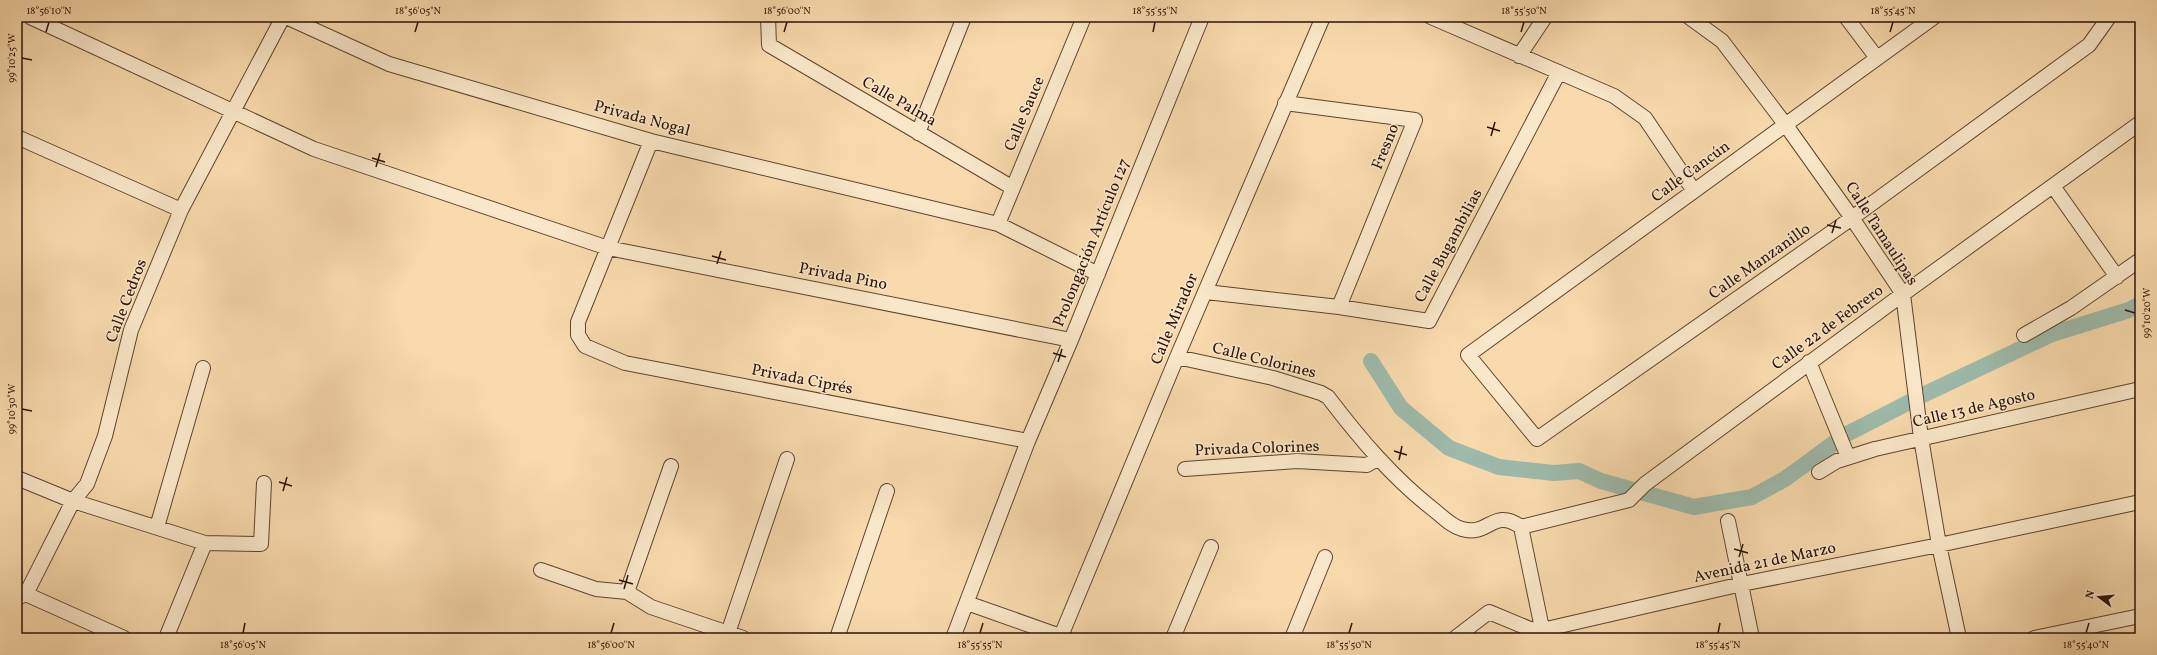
<svg xmlns="http://www.w3.org/2000/svg" width="2157" height="655" viewBox="0 0 2157 655" font-family="Vollkorn,serif">
  <style>
    .lines { fill: none; stroke-linecap: round; stroke-linejoin: round }
    .canal { stroke: #9dbaab; stroke-width: 16 }
    .street-casing { stroke: #5e4430; stroke-width: 16 }
    .street { stroke: #fae7c9; stroke-width: 14 }
    .ticks { fill: none; stroke: #2a1207; stroke-width: 1.5 }
    .labels { text-anchor: middle; dominant-baseline: central; stroke-width: 3; stroke-linejoin: round; paint-order: stroke }
    .street-label { font-size: 16px; fill: #2a1207; stroke: #fae7c9 }
    .neatline { fill: none; stroke: #2a1207; stroke-width: 1.5 }
    .ticks-label { font-size: 10px; text-anchor: middle; fill: #2a1207 }
  </style>
  <rect width="100%" height="100%" fill="#f8daac"/>
  <filter id="stains"><feTurbulence type="fractalNoise" baseFrequency=".005" numOctaves="4"/><feColorMatrix values="0 0 0 0 .2 0 0 0 0 .09 0 0 0 0 .02 0 0 0 .5 -.17"/></filter>
  <radialGradient id="worn" r=".72"><stop offset=".6" stop-color="#630" stop-opacity="0"/><stop offset="1" stop-color="#630" stop-opacity=".3"/></radialGradient>
  <g class="lines">
    <!-- canal -->
    <path class="canal" d="M 1371,361 L 1401,408 L 1449,448 L 1499,467 L 1554,473 L 1579,471 L 1601,481 L 1694,507 L 1752,497 L 1785,479 L 1845,435 L 1927,393 L 2052,334 L 2129,310 L 2140,304"/>
    <defs>
      <path id="street" d="M 30,17 L 314,149 L 608,248 L 1071,340
        M 286,17 L 389,64 L 651,141 L 998,224 L 1098,274
        M 768,17 L 769,45 L 1013,188
        M 1431,17 L 1614,96 L 1645,118 L 1694,191
        M 1689,17 L 1722,41 L 1785,124 L 1852,218 L 1903,294 L 1921,438 L 1939,545 L 1959,638
        M 1846,17 L 1877,58
        M 1934,17 L 1468,355 L 1537,439 L 1852,218 L 2089,45 L 2109,17
        M 1519,56 L 1545,17
        M 1285,103 L 1415,120 L 1339,307
        M 918,133 L 964,17
        M 17,137 L 181,210
        M 651,141 L 578,322 L 578,335 L 585,346 L 625,363 L 1028,441
        M 2053,186 L 2117,277
        M 998,224 L 1084,17
        M 1206,292 L 1339,307 L 1429,321 L 1559,72
        M 2024,335 L 2071,308 L 2140,260
        M 1177,357 L 1273,378 L 1321,393 L 1328,397 C 1360,439 1393,478 1434,510 C 1443,517 1451,526 1462,529 C 1489,537 1493,507 1521,527
        M 1809,362 L 1848,457
        M 1185,469 L 1297,461 L 1367,465 L 1377,459
        M 1819,472 L 1837,461 L 1875,449 L 2140,389
        M 17,478 L 73,501 L 205,543 L 261,544 L 264,483
        M 1728,521 L 1752,638
        M 157,527 L 203,368
        M 1521,527 L 1629,500 L 1645,484 L 1903,294 L 2140,123
        M 1521,527 L 1544,638
        M 541,570 L 596,589 L 627,592 L 651,607 L 743,638
        M 19,591 L 124,638
        M 627,592 L 671,466
        M 17,598 L 26,594 L 73,501 L 87,484 L 105,436 L 131,330 L 181,210 L 283,17
        M 967,603 L 1066,638
        M 728,633 L 787,459
        M 1061,636 L 1177,357 L 1323,17
        M 166,638 L 205,543
        M 837,638 L 887,491
        M 953,638 L 1028,441 L 1071,340 L 1202,17
        M 1173,638 L 1211,547
        M 1292,638 L 1325,557
        M 1455,638 L 1489,612 L 1530,629 L 1542,630 L 1742,584 L 1939,545 L 2140,502
        M 2034,638 L 2140,616"/>
    </defs>
    <!-- street casing -->
    <use href="#street" class="street-casing"/>
    <!-- street -->
    <use href="#street" class="street"/>
  </g>
  <!-- ticks -->
  <path class="ticks" d="M 46,32 L 49,22M 415,32 L 418,22M 784,32 L 787,22M 1153,32 L 1155,22M 1521,32 L 1524,22M 1890,32 L 1893,22M 22,58 L 32,60M 1487,127 L 1500,131M 1491,136 L 1495,122M 372,158 L 385,162M 376,167 L 380,153M 1827,225 L 1841,228M 1832,233 L 1836,220M 712,256 L 726,260M 717,264 L 721,251M 2125,310 L 2135,313M 1053,353 L 1066,357M 1058,362 L 1062,349M 22,409 L 32,411M 1394,451 L 1407,455M 1399,460 L 1402,446M 279,482 L 292,486M 283,491 L 287,477M 1734,549 L 1748,553M 1739,557 L 1743,544M 619,580 L 633,584M 624,589 L 628,575M 243,633 L 245,623M 611,633 L 614,623M 980,633 L 983,623M 1349,633 L 1352,623M 1718,633 L 1720,623M 2086,633 L 2089,623"/>
  <g class="labels">
    <!-- street labels -->
    <g class="street-label">
      <text transform="translate(899 102) rotate(30)">Calle Palma</text>
      <text transform="translate(1025 114) rotate(-67)">Calle Sauce</text>
      <text transform="translate(642 119) rotate(15)">Privada Nogal</text>
      <text transform="translate(1386 147) rotate(-68)">Fresno</text>
      <text transform="translate(1691 172) rotate(-36)">Calle Cancún</text>
      <text transform="translate(1881 234) rotate(57)">Calle Tamaulipas</text>
      <text transform="translate(1092 243) rotate(-68)">Prolongación Artículo 127</text>
      <text transform="translate(1449 246) rotate(-62)">Calle Bugambilias</text>
      <text transform="translate(1760 262) rotate(-35)">Calle Manzanillo</text>
      <text transform="translate(843 277) rotate(11)">Privada Pino</text>
      <text transform="translate(127 301) rotate(-69)">Calle Cedros</text>
      <text transform="translate(1175 319) rotate(-67)">Calle Mirador</text>
      <text transform="translate(1828 328) rotate(-36)">Calle 22 de Febrero</text>
      <text transform="translate(1264 361) rotate(14)">Calle Colorines</text>
      <text transform="translate(802 380) rotate(11)">Privada Ciprés</text>
      <text transform="translate(1974 409) rotate(-13)">Calle 13 de Agosto</text>
      <text transform="translate(1257 449) rotate(-2)">Privada Colorines</text>
      <text transform="translate(1765 563) rotate(-12)">Avenida 21 de Marzo</text>
    </g>
  </g>
  <!-- margin -->
  <rect width="2157" height="655" fill="none" stroke="#f8daac" stroke-width="44"/>
  <!-- north arrow -->
  <g transform="translate(2099 597) rotate(286)" stroke="#fae7c9" stroke-width="3" paint-order="stroke">
  <path d="M0-3L7 15L0 10L-7 15Z" fill="#2a1207"/>
  <text y="-6" font-size="11" font-weight="bold" text-anchor="middle" fill="#2a1207">N</text>
  </g>
  <rect x="22" y="22" width="2113" height="611" class="neatline"/>
  <g class="ticks-label">
    <text x="49" y="14">18°56'10"N</text>
    <text x="418" y="14">18°56'05"N</text>
    <text x="787" y="14">18°56'00"N</text>
    <text x="1155" y="14">18°55'55"N</text>
    <text x="1524" y="14">18°55'50"N</text>
    <text x="1893" y="14">18°55'45"N</text>
    <text transform="translate(11 58) rotate(-90)" y="4">99°10'25"W</text>
    <text transform="translate(2146 313) rotate(-90)" y="4">99°10'20"W</text>
    <text transform="translate(11 409) rotate(-90)" y="4">99°10'30"W</text>
    <text x="243" y="648">18°56'05"N</text>
    <text x="611" y="648">18°56'00"N</text>
    <text x="980" y="648">18°55'55"N</text>
    <text x="1349" y="648">18°55'50"N</text>
    <text x="1718" y="648">18°55'45"N</text>
    <text x="2086" y="648">18°55'40"N</text>
  </g>
  <rect width="100%" height="100%" filter="url(#stains)"/>
  <rect width="100%" height="100%" fill="url(#worn)"/>
</svg>
